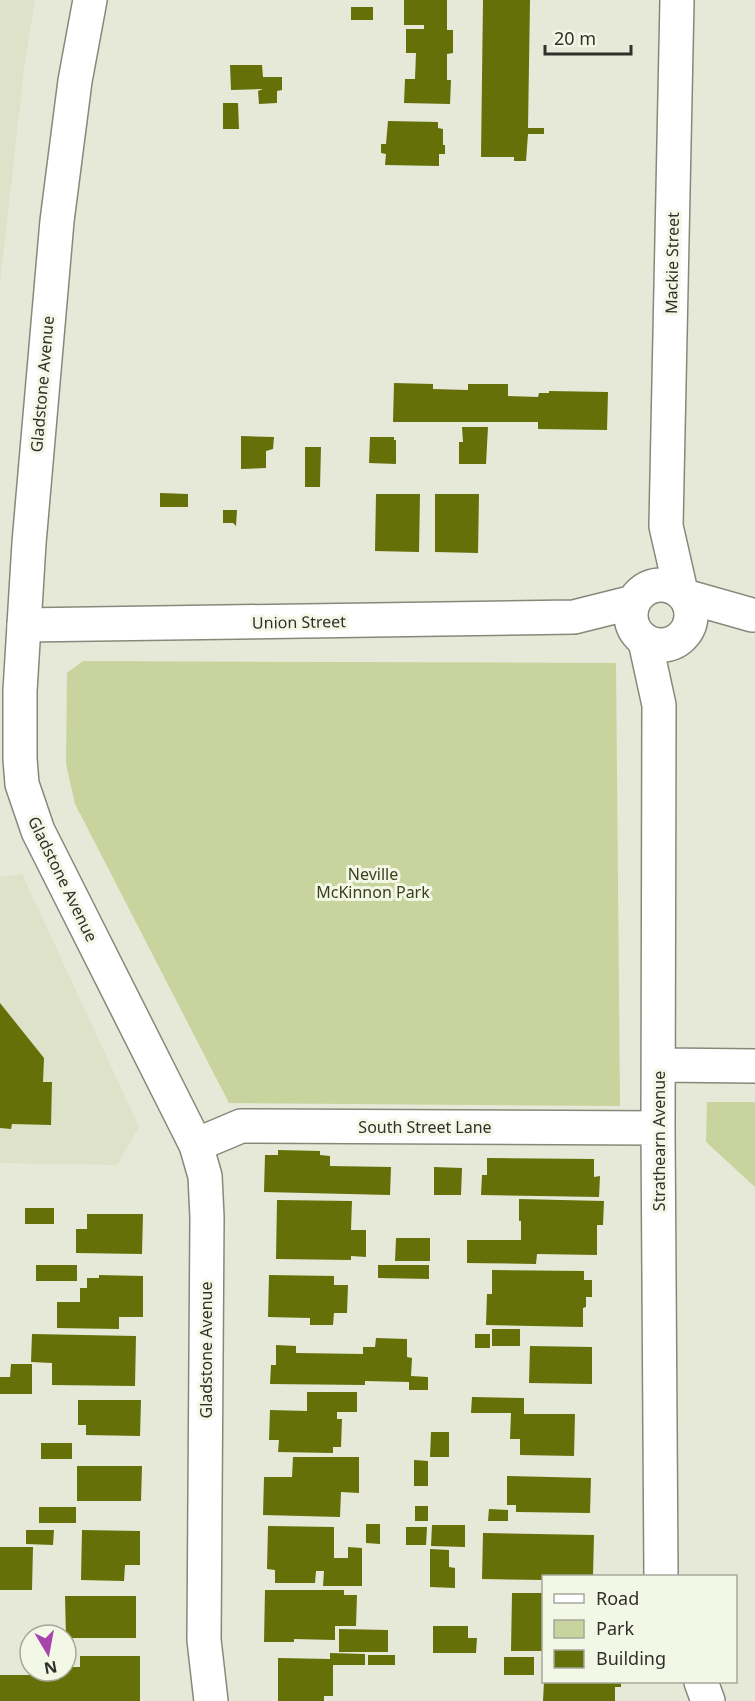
<svg xmlns="http://www.w3.org/2000/svg" width="755" height="1701" viewBox="0 0 755 1701" font-family="'Noto Sans',sans-serif">
  <style>
    .built { fill: #dde2c9 }
    .green { fill: #c9d39d }
    .building { fill: #657008 }
    .lines { fill: none; stroke-linecap: round; stroke-linejoin: round }
    .minor-casing { stroke: #86897a; stroke-width: 36 }
    .secondary-casing { stroke: #86897a; stroke-width: 36 }
    .minor { stroke: #fff; stroke-width: 33 }
    .secondary { stroke: #fff; stroke-width: 33 }
    .labels { text-anchor: middle; dominant-baseline: central; stroke-width: 6; stroke-linejoin: round; paint-order: stroke }
    .street-label { font-size: 16px; fill: #30312b; stroke: #f3f7e5 }
    .park-label { font-size: 16px; fill: #3a401a; stroke: #f3f7e5 }
  </style>
  <rect width="100%" height="100%" fill="#e6e9d8"/>
  <!-- built -->
  <path class="built" d="M 0,0 L 35,0 L 25,61 L 0,284 Z
    M 22,874 L 139,1127 L 117,1165 L 0,1163 L 0,877 Z"/>
  <!-- green -->
  <path class="green" d="M 83,661 L 616,663 L 620,1106 L 229,1103 L 75,804 L 66,764 L 67,673 Z
    M 707,1102 L 755,1102 L 755,1187 L 706,1142 Z"/>
  <!-- building -->
  <path class="building" d="M 404,0 L 447,0 L 447,30 L 453,30 L 453,53 L 447,54 L 447,80 L 451,80 L 450,104 L 404,103 L 405,79 L 415,79 L 416,53 L 406,53 L 406,29 L 424,29 L 424,25 L 404,25 Z
    M 483,0 L 530,0 L 528,128 L 544,128 L 544,134 L 528,134 L 526,161 L 514,161 L 514,157 L 481,157 Z
    M 351,7 L 373,7 L 373,20 L 351,20 Z
    M 230,65 L 262,65 L 263,77 L 282,77 L 282,90 L 277,91 L 277,103 L 259,104 L 258,91 L 263,89 L 231,90 Z
    M 223,103 L 238,103 L 239,129 L 223,129 Z
    M 388,121 L 438,122 L 438,128 L 443,129 L 443,145 L 445,145 L 445,154 L 439,154 L 439,166 L 385,165 L 386,154 L 381,153 L 381,144 L 386,144 Z
    M 394,383 L 433,384 L 433,389 L 468,390 L 468,384 L 508,384 L 508,396 L 538,397 L 539,393 L 549,393 L 549,391 L 608,392 L 607,430 L 538,429 L 538,422 L 393,422 Z
    M 462,427 L 488,427 L 486,464 L 459,464 L 459,442 L 463,442 Z
    M 241,436 L 274,437 L 273,449 L 266,451 L 266,468 L 241,469 Z
    M 370,437 L 394,437 L 394,440 L 396,440 L 396,464 L 369,463 Z
    M 305,447 L 321,447 L 320,487 L 305,487 Z
    M 160,493 L 188,494 L 188,507 L 160,507 Z
    M 376,494 L 420,494 L 419,552 L 375,551 Z
    M 435,494 L 479,494 L 478,553 L 435,552 Z
    M 223,510 L 237,510 L 236,526 L 233,523 L 223,523 Z
    M 0,1003 L 44,1058 L 43,1082 L 52,1082 L 51,1125 L 12,1124 L 11,1129 L 0,1128 Z
    M 278,1150 L 320,1151 L 320,1155 L 330,1156 L 330,1166 L 391,1167 L 390,1195 L 264,1192 L 265,1155 L 278,1155 Z
    M 487,1158 L 594,1159 L 594,1177 L 600,1176 L 599,1197 L 481,1195 L 482,1175 L 487,1175 Z
    M 434,1167 L 462,1168 L 461,1195 L 434,1195 Z
    M 519,1199 L 604,1201 L 603,1225 L 597,1225 L 597,1255 L 537,1254 L 536,1264 L 467,1263 L 467,1240 L 521,1240 L 521,1221 L 519,1221 Z
    M 277,1200 L 352,1201 L 351,1230 L 366,1230 L 366,1257 L 351,1256 L 351,1260 L 276,1259 Z
    M 25,1208 L 54,1208 L 54,1224 L 25,1224 Z
    M 87,1214 L 143,1214 L 142,1254 L 76,1253 L 76,1229 L 87,1229 Z
    M 396,1238 L 430,1238 L 430,1261 L 395,1261 Z
    M 36,1265 L 77,1265 L 77,1281 L 36,1281 Z
    M 378,1265 L 429,1265 L 429,1279 L 378,1278 Z
    M 492,1270 L 584,1271 L 584,1280 L 592,1280 L 592,1297 L 586,1297 L 586,1307 L 583,1308 L 583,1327 L 486,1325 L 487,1294 L 492,1294 Z
    M 99,1275 L 143,1276 L 143,1317 L 119,1317 L 119,1329 L 57,1328 L 57,1302 L 80,1302 L 80,1288 L 87,1288 L 87,1278 L 99,1278 Z
    M 269,1275 L 334,1276 L 334,1285 L 348,1285 L 347,1313 L 334,1313 L 333,1325 L 310,1325 L 310,1318 L 268,1317 Z
    M 492,1329 L 520,1329 L 520,1346 L 492,1346 Z
    M 32,1334 L 136,1336 L 135,1386 L 52,1385 L 52,1363 L 31,1362 Z
    M 475,1334 L 490,1334 L 490,1348 L 475,1348 Z
    M 376,1338 L 407,1339 L 407,1357 L 412,1358 L 411,1376 L 428,1377 L 428,1390 L 409,1390 L 409,1382 L 365,1381 L 365,1385 L 270,1384 L 271,1365 L 276,1365 L 276,1345 L 296,1346 L 296,1353 L 363,1354 L 363,1347 L 375,1347 Z
    M 530,1346 L 592,1347 L 592,1384 L 529,1383 Z
    M 11,1364 L 32,1364 L 32,1394 L 0,1394 L 0,1377 L 10,1377 Z
    M 307,1392 L 357,1392 L 357,1412 L 337,1412 L 337,1419 L 342,1419 L 341,1447 L 333,1447 L 333,1453 L 278,1452 L 279,1440 L 269,1440 L 270,1410 L 307,1411 Z
    M 472,1397 L 524,1398 L 524,1414 L 575,1414 L 574,1456 L 520,1455 L 520,1439 L 510,1439 L 511,1413 L 471,1413 Z
    M 78,1400 L 141,1400 L 140,1436 L 86,1435 L 86,1425 L 78,1425 Z
    M 431,1432 L 449,1432 L 449,1457 L 430,1457 Z
    M 41,1443 L 72,1443 L 72,1459 L 41,1459 Z
    M 293,1457 L 359,1457 L 359,1493 L 341,1492 L 340,1517 L 263,1515 L 264,1477 L 292,1477 Z
    M 414,1460 L 428,1461 L 428,1486 L 414,1486 Z
    M 77,1466 L 142,1466 L 141,1501 L 77,1501 Z
    M 507,1476 L 591,1478 L 590,1513 L 516,1512 L 516,1505 L 507,1505 Z
    M 415,1506 L 428,1506 L 428,1521 L 415,1521 Z
    M 39,1507 L 76,1507 L 76,1523 L 39,1523 Z
    M 489,1509 L 508,1510 L 508,1521 L 488,1521 Z
    M 366,1524 L 380,1524 L 380,1544 L 366,1543 Z
    M 432,1525 L 465,1525 L 465,1547 L 431,1546 Z
    M 268,1526 L 334,1527 L 334,1558 L 348,1558 L 348,1547 L 362,1548 L 362,1586 L 323,1586 L 324,1571 L 316,1571 L 315,1583 L 275,1583 L 275,1570 L 267,1569 Z
    M 406,1527 L 427,1527 L 426,1545 L 406,1545 Z
    M 26,1530 L 54,1530 L 53,1545 L 26,1544 Z
    M 82,1530 L 140,1531 L 140,1565 L 125,1565 L 124,1581 L 81,1580 Z
    M 483,1533 L 594,1535 L 593,1576 L 543,1576 L 543,1580 L 482,1579 Z
    M 0,1547 L 33,1547 L 32,1590 L 0,1590 Z
    M 430,1549 L 449,1550 L 449,1567 L 455,1568 L 455,1588 L 430,1587 Z
    M 265,1590 L 344,1590 L 344,1595 L 357,1595 L 356,1626 L 335,1626 L 335,1640 L 294,1639 L 294,1642 L 264,1642 Z
    M 512,1593 L 543,1593 L 543,1651 L 511,1651 Z
    M 65,1596 L 136,1596 L 136,1638 L 66,1638 Z
    M 433,1626 L 468,1626 L 468,1638 L 477,1638 L 476,1653 L 433,1653 Z
    M 339,1629 L 388,1630 L 388,1652 L 339,1652 Z
    M 330,1653 L 365,1654 L 365,1665 L 333,1665 L 333,1696 L 324,1696 L 324,1701 L 278,1701 L 278,1658 L 330,1659 Z
    M 368,1655 L 395,1655 L 395,1665 L 368,1665 Z
    M 80,1656 L 140,1656 L 140,1701 L 0,1701 L 0,1675 L 57,1675 L 57,1671 L 66,1671 L 66,1667 L 80,1667 Z
    M 504,1657 L 534,1657 L 534,1675 L 504,1675 Z
    M 544,1682 L 621,1682 L 621,1687 L 615,1687 L 615,1701 L 543,1701 Z"/>
  <g class="lines">
    <defs>
      <path id="minor" d="M 677,0 L 666,526 L 681,592
        M631 615a30 30 0 1 1 60 0a30 30 0 1 1-60 0Z
        M 685,596 L 752,615
        M 24,625 L 574,617 L 634,602
        M 645,641 L 659,705 L 658,1128 L 661,1576
        M 660,1065 L 755,1066
        M 196,1145 L 241,1126 L 658,1128
        M 701,1682 L 708,1701"/>
      <path id="secondary" d="M 90,0 L 75,81 L 57,221 L 29,543 L 20,691 L 20,759 L 22,784 L 38,831 L 196,1145 L 205,1176 L 207,1217 L 204,1640 L 211,1701"/>
    </defs>
    <!-- minor casing -->
    <use href="#minor" class="minor-casing"/>
    <!-- secondary casing -->
    <use href="#secondary" class="secondary-casing"/>
    <!-- minor -->
    <use href="#minor" class="minor"/>
    <!-- secondary -->
    <use href="#secondary" class="secondary"/>
  </g>
  <g class="labels">
    <!-- street labels -->
    <g class="street-label">
      <text transform="translate(672 263) rotate(-89)">Mackie Street</text>
      <text transform="translate(42 384) rotate(-85)">Gladstone Avenue</text>
      <text transform="translate(299 622) rotate(-1)">Union Street</text>
      <text transform="translate(63 879) rotate(64)">Gladstone Avenue</text>
      <text x="425" y="1127">South Street Lane</text>
      <text transform="translate(659 1141) rotate(-90)">Strathearn Avenue</text>
      <text transform="translate(206 1350) rotate(-90)">Gladstone Avenue</text>
    </g>
    <!-- park labels -->
    <g class="park-label">
      <text x="373" y="874">Neville<tspan x="373" dy="18">McKinnon Park</tspan></text>
    </g>
  </g>
  <!-- legend -->
  <rect x="542" y="1575" width="195" height="108" fill="#f3f7e5" stroke="#a5a89b" stroke-width="1.5"/>
  <rect x="554" y="1594" width="30" height="9" fill="#ffffff" stroke="#a5a89b" stroke-width="1.5"/>
  <text x="596" y="1605" font-size="18" fill="#30312b">Road</text>
  <rect x="554" y="1620" width="30" height="18" fill="#c9d39d" stroke="#a5a89b" stroke-width="1.5"/>
  <text x="596" y="1635" font-size="18" fill="#30312b">Park</text>
  <rect x="554" y="1650" width="30" height="18" fill="#657008" stroke="#a5a89b" stroke-width="1.5"/>
  <text x="596" y="1665" font-size="18" fill="#30312b">Building</text>
  <!-- north arrow -->
  <g transform="translate(48 1653) rotate(170)"><circle r="28" fill="#f3f7e5" stroke="#a5a89b" stroke-width="1.5"/>
  <path d="M0-4.5L10 22L0 15L-10 22Z" fill="#a744ab"/>
  <text y="-9" font-size="16" font-weight="bold" text-anchor="middle" fill="#30312b">N</text>
  </g>
  <!-- scale -->
  <path d="M545 45v9h86v-9" fill="none" stroke="#30312b" stroke-width="3"/>
  <text x="554" y="45" font-size="18" fill="#30312b" stroke="#f3f7e5" stroke-width="4.5" paint-order="stroke">20 m</text>
</svg>
